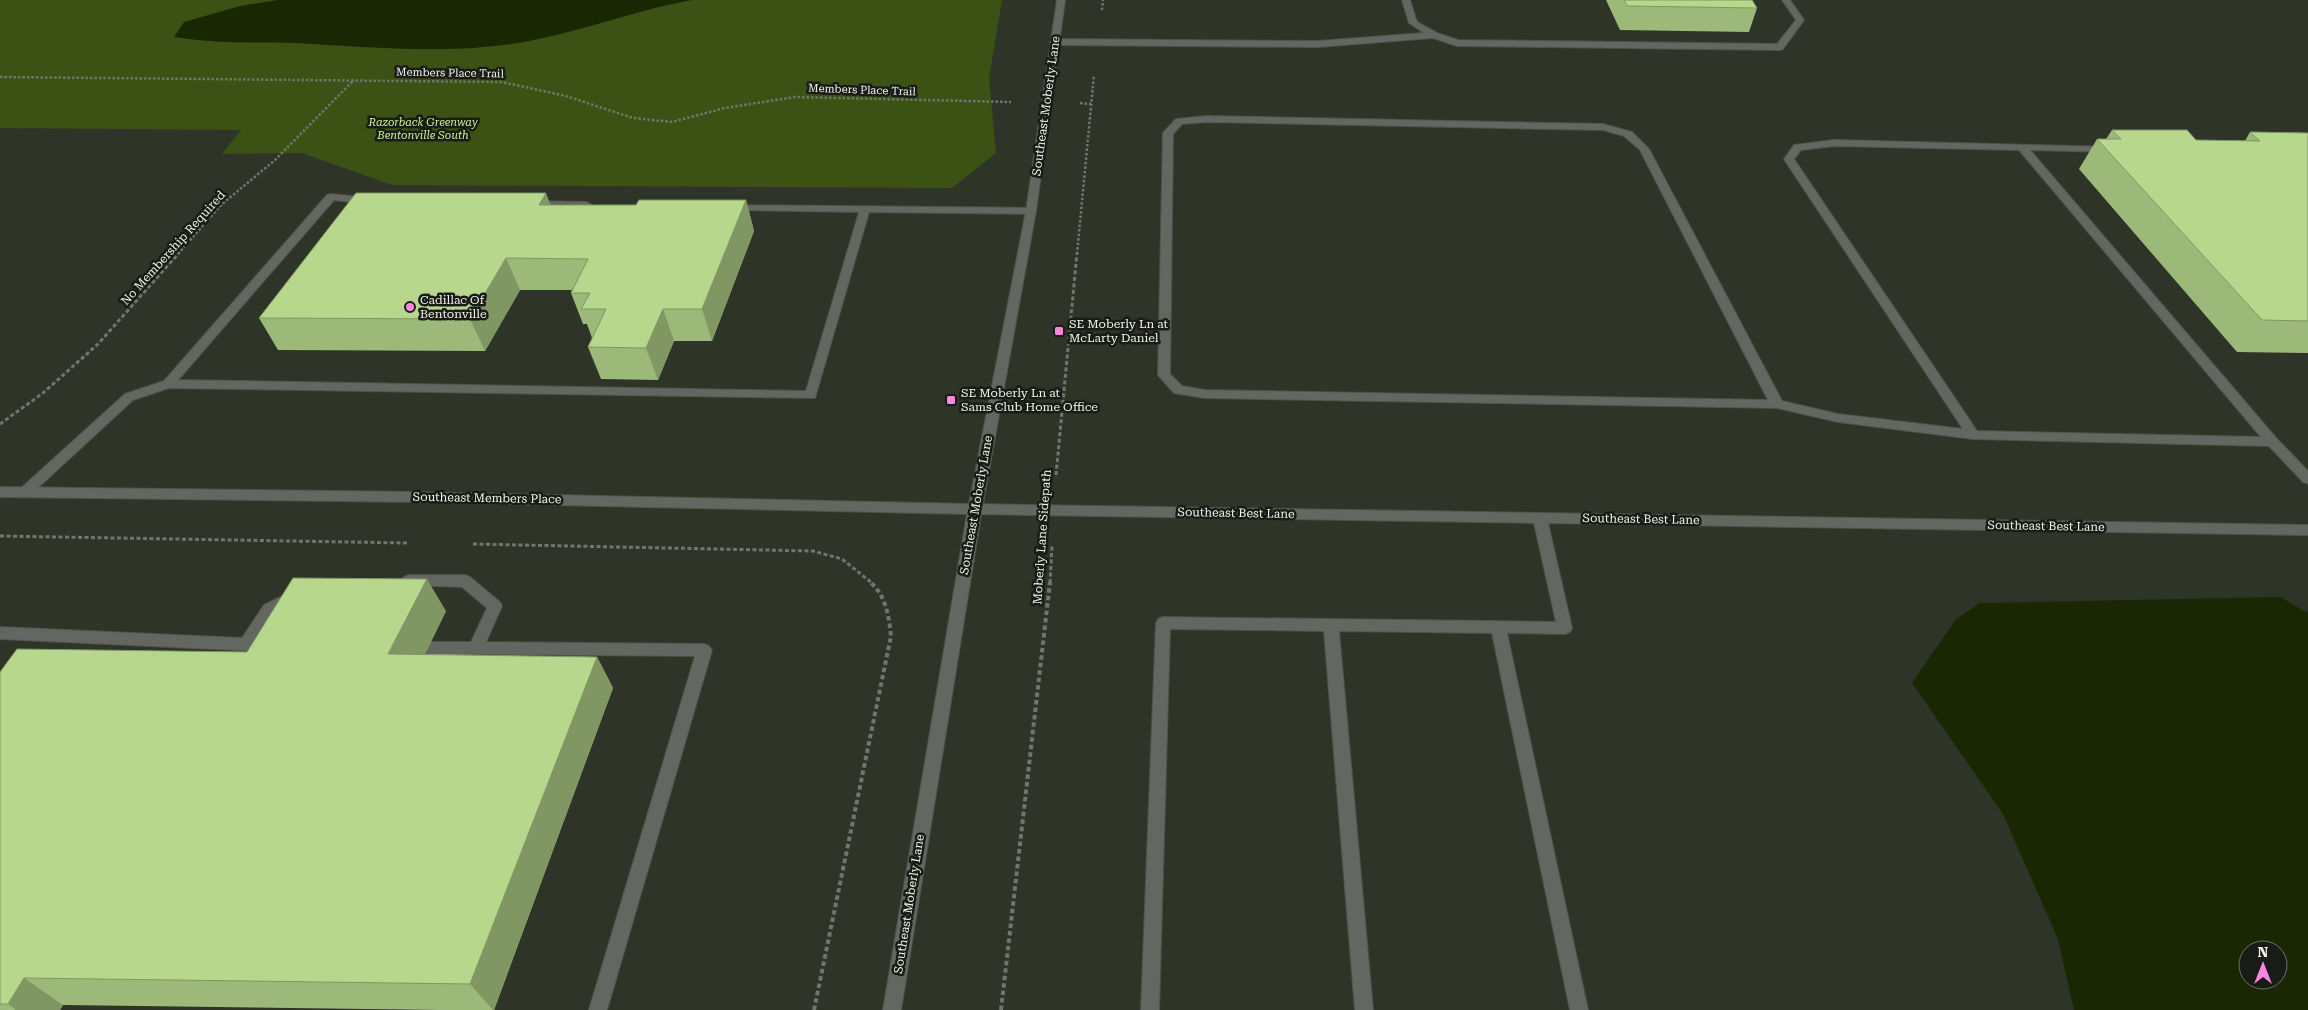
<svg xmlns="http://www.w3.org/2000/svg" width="2308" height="1010" viewBox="0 0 2308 1010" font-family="'Roboto Serif',serif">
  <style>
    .green { fill: #3c5215 }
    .water { fill: #192702; fill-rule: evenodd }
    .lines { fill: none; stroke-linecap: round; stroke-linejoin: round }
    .service-casing { stroke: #4e5348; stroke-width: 2 }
    .tertiary-casing { stroke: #4e5348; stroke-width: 2 }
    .path-far2 { stroke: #71766c; stroke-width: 2.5; stroke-dasharray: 2.5 2; stroke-linecap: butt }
    .path-far1 { stroke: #71766c; stroke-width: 3; stroke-dasharray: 4 2.5; stroke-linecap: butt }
    .path { stroke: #71766c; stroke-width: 4; stroke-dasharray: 4.5 3; stroke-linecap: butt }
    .service { fill: #646761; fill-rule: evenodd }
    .tertiary { fill: #646761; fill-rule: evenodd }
    .wall { fill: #9db979 }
    .shaded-wall { fill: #809663 }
    .building { fill: #b7d78d; stroke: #809663 }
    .poi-dot { fill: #fe86e1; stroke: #181b16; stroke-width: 2 }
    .labels { text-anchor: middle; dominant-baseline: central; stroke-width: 5; stroke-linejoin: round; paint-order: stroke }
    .far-street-label { font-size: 11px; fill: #f1f5ed; stroke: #181b16 }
    .far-park-label { font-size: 11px; font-style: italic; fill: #ccf592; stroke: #181b16 }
    .street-label { font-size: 12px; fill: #f1f5ed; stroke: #181b16 }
    .poi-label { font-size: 12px; fill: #f1f5ed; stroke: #181b16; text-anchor: start }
  </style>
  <rect width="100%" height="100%" fill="#2f3429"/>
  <!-- green -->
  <path class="green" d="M 0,0 L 1002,0 L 989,78 L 996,153 L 952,188 L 392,185 L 302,153 L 222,154 L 241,130 L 0,128 Z"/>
  <!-- water -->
  <path class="water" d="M 278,0 L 692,0 C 631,11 573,35 511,44 C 439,54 367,47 295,43 C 253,42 216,44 174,37 L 184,22 L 240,6 Z
    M 2280,597 L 2308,613 L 2308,1010 L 2074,1010 L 2058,939 L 2003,814 L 1912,683 L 1956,619 L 1980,603 ZM 2248,950 L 2278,950 L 2278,980 L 2248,980 Z"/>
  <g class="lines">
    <defs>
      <path id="service" d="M 1402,0 L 1410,0 L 1417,22 L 1437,33 L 1458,40 L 1777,44 L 1796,20 L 1782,0 L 1790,0 L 1804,20 L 1783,49 L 1780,50 L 1457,46 L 1433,38 L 1318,47 L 1055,45 L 1050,42 L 1055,39 L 1318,41 L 1424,33 L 1409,23 Z
        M 1207,116 L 1603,124 L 1632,132 L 1649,149 L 1782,401 L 1838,414 L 1963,429 L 1784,159 L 1794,145 L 1834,140 L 2114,147 L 2115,149 L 2110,152 L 2030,150 L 2277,439 L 2308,471 L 2308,484 L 2303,482 L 2269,446 L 1973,439 L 1838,422 L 1777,408 L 1205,398 L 1174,393 L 1158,375 L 1163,133 L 1176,119 ZM 1207,122 L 1603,130 L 1624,136 L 1640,150 L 1768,400 L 1205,390 L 1182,386 L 1170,374 L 1173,134 L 1182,124 ZM 1834,146 L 2019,150 L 2261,437 L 1977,431 L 1794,159 L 1801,150 Z
        M 331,194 L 370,198 L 375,201 L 370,204 L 334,200 L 178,380 L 806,391 L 859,212 L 729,210 L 724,207 L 725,205 L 1031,208 L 1036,211 L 1031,214 L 869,212 L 815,398 L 169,388 L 133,400 L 30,495 L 20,495 L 18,492 L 20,489 L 125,394 L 164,381 L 327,195 Z
        M 531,201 L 587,202 L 592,205 L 587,208 L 527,206 L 527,202 Z
        M 975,504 L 2308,525 L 2308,535 L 1548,523 L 1572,628 L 1570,632 L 1565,634 L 1507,633 L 1588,1010 L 1570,1010 L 1492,633 L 1339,631 L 1373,1010 L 1355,1010 L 1324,631 L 1170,629 L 1159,1010 L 1141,1010 L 1156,623 L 1158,619 L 1163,617 L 1556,622 L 1534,523 L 975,514 L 968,509 Z
        M 409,575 L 465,575 L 470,577 L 500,602 L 502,606 L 486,642 L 704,644 L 709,646 L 712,650 L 607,1010 L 589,1010 L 695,656 L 428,654 L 423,652 L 420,648 L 423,644 L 428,642 L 471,642 L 487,608 L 462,587 L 404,585 L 402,581 L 404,577 Z
        M 291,592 L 296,594 L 298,598 L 296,602 L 274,613 L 257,640 L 263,645 L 260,649 L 255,651 L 0,639 L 0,627 L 242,638 L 264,605 Z"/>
      <path id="tertiary" d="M 1057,0 L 1065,0 L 1036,211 L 982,509 L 901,1010 L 883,1010 L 967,514 L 416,502 L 0,497 L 0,487 L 416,492 L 969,504 L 1026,211 Z"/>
    </defs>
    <!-- service casing -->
    <use href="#service" class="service-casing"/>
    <!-- tertiary casing -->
    <use href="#tertiary" class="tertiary-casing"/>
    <!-- path-far2 -->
    <path class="path-far2" d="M 1102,10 L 1103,0
      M 0,77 L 502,82 L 566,96 L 633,118 L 672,122 L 725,108 L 795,97 L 1011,102
      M 1080,103 L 1091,104
      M 178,254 L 221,205 L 275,160 L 354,80
      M 1077,254 L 1094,75"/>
    <!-- path-far1 -->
    <path class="path-far1" d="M 0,424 L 43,393 L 98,344 L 179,253
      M 1056,475 L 1077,253
      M 0,536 L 407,543
      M 473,544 L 813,551 L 842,559 L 872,583
      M 1050,583 L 1052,546"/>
    <!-- path -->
    <path class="path" d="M 814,1010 L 891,636 C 889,617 886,595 870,582
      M 1001,1010 L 1050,582"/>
    <!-- service -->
    <use href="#service" class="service"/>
    <!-- tertiary -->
    <use href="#tertiary" class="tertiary"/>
  </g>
  <!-- wall -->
  <path class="wall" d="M 1606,0 L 1752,0 L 1757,8 L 1749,32 L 1620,30 Z
    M 2112,130 L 2196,140 L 2245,141 L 2250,132 L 2308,133 L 2308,353 L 2237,352 L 2079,169 L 2097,139 L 2106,139 Z
    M 746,200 L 754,231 L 712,341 L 674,341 L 658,380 L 601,379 L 588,347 L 592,338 L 587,324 L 583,324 L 571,293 L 572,290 L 520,290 L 485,351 L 278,350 L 259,318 L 550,205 L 636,205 Z
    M 446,611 L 425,654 L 597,657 L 613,688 L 494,1010 L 441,1010 L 63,1005 L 60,1010 L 0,1010 L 0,672 L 247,652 Z"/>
  <!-- shaded-wall -->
  <path class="shaded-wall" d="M 546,193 L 558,224 L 539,205 Z
    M 746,200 L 754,231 L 712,341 L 702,309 Z
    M 506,258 L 520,290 L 485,351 L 470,319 Z
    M 663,309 L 674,341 L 658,380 L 646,348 Z
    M 427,579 L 446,611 L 410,685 L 388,654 Z
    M 597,657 L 613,688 L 494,1010 L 493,1010 L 470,984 Z
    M 24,978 L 63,1005 L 60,1010 L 16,1010 L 8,1004 Z"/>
  <!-- building -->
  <path class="building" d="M 1624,0 L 1752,0 L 1757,8 L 1627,6 Z
    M 2112,130 L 2187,130 L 2196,140 L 2260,141 L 2250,132 L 2308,133 L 2308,321 L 2262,320 L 2097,139 L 2121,139 Z
    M 356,193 L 546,193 L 539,205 L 636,205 L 639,200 L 746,200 L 702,309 L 663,309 L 646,348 L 588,347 L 606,309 L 581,309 L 590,293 L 571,293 L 588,259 L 506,258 L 470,319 L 259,318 Z
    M 293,578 L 427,579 L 388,654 L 597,657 L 470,984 L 24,978 L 8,1004 L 0,1004 L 0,672 L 17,649 L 247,652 Z"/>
  <!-- markers -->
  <g class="poi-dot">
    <circle cx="410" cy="307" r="5"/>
    <rect x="1054" y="326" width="10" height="10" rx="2.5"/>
    <rect x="946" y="395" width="10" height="10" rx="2.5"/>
  </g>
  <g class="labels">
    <!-- far-street labels -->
    <g class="far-street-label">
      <text transform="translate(450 73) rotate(1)">Members Place Trail</text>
      <text transform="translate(862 90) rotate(2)">Members Place Trail</text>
    </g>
    <!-- far-park labels -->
    <g class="far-park-label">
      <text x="423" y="122">Razorback Greenway<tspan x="423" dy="13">Bentonville South</tspan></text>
    </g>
    <!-- street labels -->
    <g class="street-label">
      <text transform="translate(1046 106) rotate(-82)">Southeast Moberly Lane</text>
      <text transform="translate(173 248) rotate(-48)">No Membership Required</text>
      <text transform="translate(487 498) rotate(1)">Southeast Members Place</text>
      <text transform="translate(976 505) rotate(-80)">Southeast Moberly Lane</text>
      <text transform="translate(1236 513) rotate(1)">Southeast Best Lane</text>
      <text transform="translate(1641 519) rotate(1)">Southeast Best Lane</text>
      <text transform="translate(2046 526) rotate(1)">Southeast Best Lane</text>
      <text transform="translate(1042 537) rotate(-86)">Moberly Lane Sidepath</text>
      <text transform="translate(909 904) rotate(-81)">Southeast Moberly Lane</text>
    </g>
    <!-- poi labels -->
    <g class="poi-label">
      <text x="420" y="300">Cadillac Of<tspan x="420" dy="14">Bentonville</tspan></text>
      <text x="1069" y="324">SE Moberly Ln at<tspan x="1069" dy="14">McLarty Daniel</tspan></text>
      <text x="961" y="393">SE Moberly Ln at<tspan x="961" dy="14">Sams Club Home Office</tspan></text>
    </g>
  </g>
  <!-- north arrow -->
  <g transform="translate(2263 965)"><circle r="24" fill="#181b16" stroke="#6f726c"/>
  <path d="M0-4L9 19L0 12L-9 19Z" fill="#fe86e1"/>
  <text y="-8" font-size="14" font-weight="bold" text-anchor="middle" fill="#f1f5ed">N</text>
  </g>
</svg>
